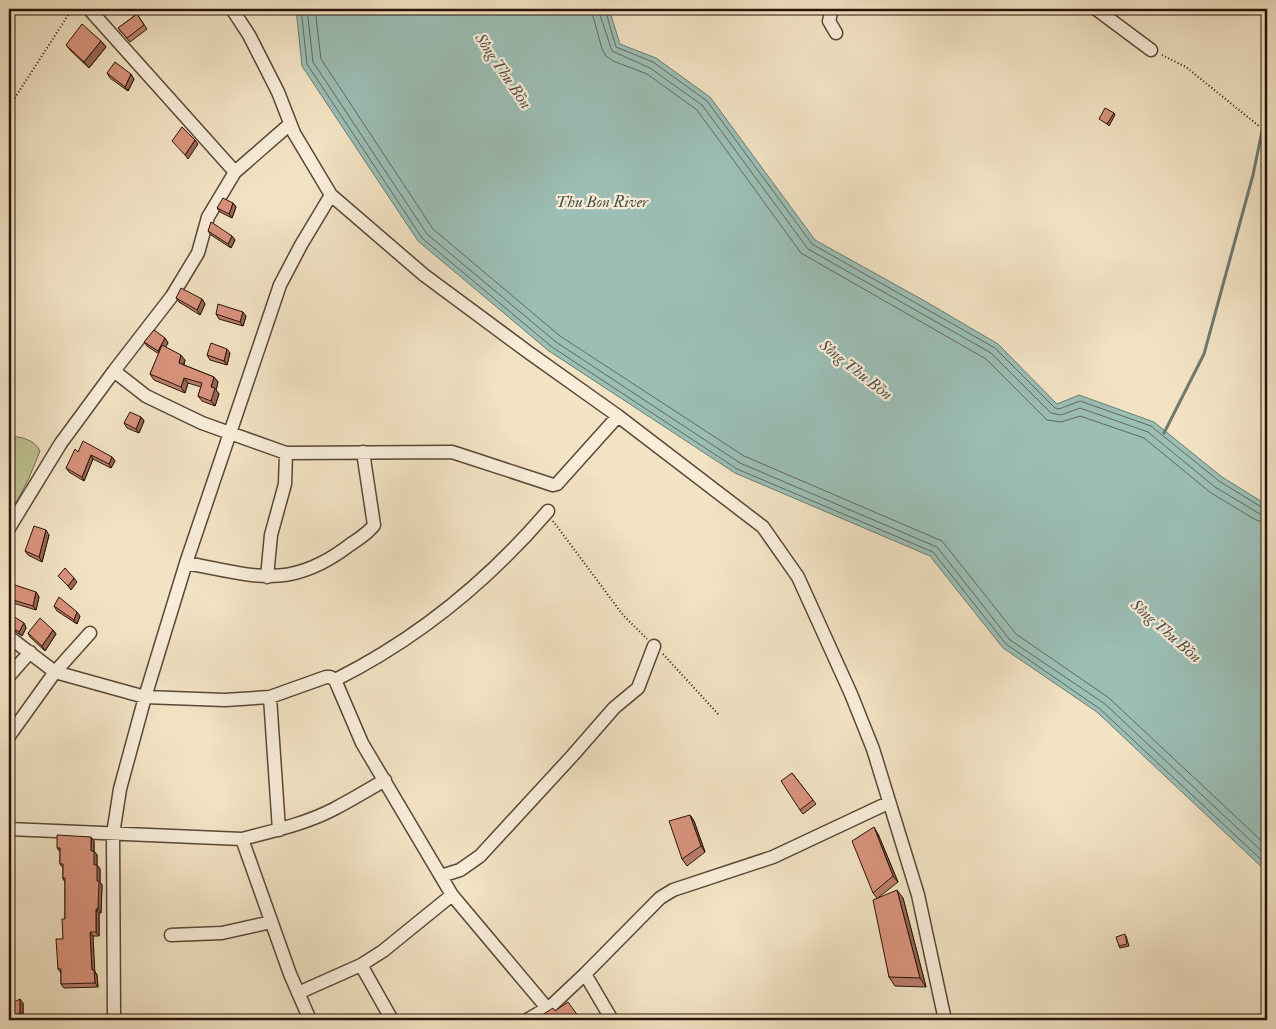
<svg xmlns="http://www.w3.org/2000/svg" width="1276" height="1029" viewBox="0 0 1276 1029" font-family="'IM FELL Double Pica',serif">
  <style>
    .green { fill: #bec391; stroke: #736b4c }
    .water { fill: #9bbeb5; stroke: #6d7a70 }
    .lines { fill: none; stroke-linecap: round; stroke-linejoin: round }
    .shore { stroke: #62685e; stroke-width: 1 }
    .stream { stroke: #6d7a70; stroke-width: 3 }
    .minor-casing { stroke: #5a4737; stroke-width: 15 }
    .path { stroke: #281308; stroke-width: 2; stroke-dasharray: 1 2.5; stroke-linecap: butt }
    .minor { stroke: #f7edd9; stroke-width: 12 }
    .wall { fill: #bb7e6c; stroke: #281308 }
    .shaded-wall { fill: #986758; stroke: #281308 }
    .building { fill: #d9937d; stroke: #281308 }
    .labels { text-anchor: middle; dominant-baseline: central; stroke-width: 4.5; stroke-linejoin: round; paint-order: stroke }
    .water-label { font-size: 16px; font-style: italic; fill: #504f45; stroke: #f7edd9 }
  </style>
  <rect width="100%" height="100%" fill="#f2e3c4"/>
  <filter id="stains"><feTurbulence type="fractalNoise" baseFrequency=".004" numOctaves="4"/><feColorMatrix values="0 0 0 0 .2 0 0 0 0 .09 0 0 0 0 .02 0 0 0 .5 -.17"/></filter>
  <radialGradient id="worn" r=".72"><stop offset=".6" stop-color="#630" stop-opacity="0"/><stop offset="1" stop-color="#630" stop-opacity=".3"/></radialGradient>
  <!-- green -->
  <path class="green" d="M 9,436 C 21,437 34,439 40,451 L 29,478 L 9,516 Z"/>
  <!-- water -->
  <path class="water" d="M 296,9 L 609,9 L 620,44 L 656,58 L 710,97 L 815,240 L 923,300 L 998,344 L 1057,404 L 1079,395 L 1154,422 L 1222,477 L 1267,505 L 1267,872 L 1097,712 L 1003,648 L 930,556 L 735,473 L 549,351 L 418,241 L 302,66 Z"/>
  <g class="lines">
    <!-- shore -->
    <path class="shore" d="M 301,9 L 307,64 L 422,238 L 552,347 L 737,469 L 933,552 L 1006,644 L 1100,709 L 1267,865
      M 307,9 L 313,62 L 427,234 L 556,342 L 740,463 L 937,547 L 1010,640 L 1105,704 L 1267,856
      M 315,9 L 321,59 L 433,229 L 560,336 L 744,456 L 942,541 L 1016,634 L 1109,698 L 1267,846
      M 591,9 L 602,49 L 606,56 L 613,61 L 647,74 L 697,110 L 801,253 L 986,359 L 1047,420 L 1061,422 L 1080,416 L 1144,438 L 1211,493 L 1256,520 L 1267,523
      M 598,9 L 612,51 L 650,68 L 702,105 L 808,249 L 991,353 L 1051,413 L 1061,415 L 1080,408 L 1148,432 L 1215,487 L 1260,514 L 1267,515
      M 605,9 L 616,47 L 653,62 L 707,101 L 812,244 L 995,348 L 1055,408 L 1059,409 L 1080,401 L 1151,426 L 1219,481 L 1263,508 L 1267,509"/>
    <!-- stream -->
    <path class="stream" d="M 1164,433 L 1204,354 L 1253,175 L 1267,107"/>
    <defs>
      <path id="minor" d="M 89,9 L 235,172
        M 232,9 L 249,35 L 278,92 L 294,133 L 331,195 L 424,275 L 528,352 L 618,416 L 763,527 L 798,577 L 851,694 L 873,749 L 918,895 L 945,1020
        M 832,9 L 829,21 L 836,33
        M 1096,9 L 1151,50
        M 114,371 L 146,396 L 202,423 L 286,453 L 452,452 L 553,485 L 557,484 L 618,416
        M 9,528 L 61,443 L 114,371 L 172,296 L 198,253 L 208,217 L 235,172 L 290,124
        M 186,563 C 252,575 288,591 347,547 C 355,541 368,534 374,525 L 363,452
        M 267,577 L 271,535 L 285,484 L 286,453
        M 9,637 L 55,672 L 145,697 L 225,700 L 270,697 L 326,677 L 330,677 L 335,680 L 362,743 L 452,895 L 547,1008
        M 9,676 L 30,652
        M 335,680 C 417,639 488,581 548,511
        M 270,697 L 279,830
        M 9,736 L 55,672 L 90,633
        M 9,829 L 242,839 C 273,831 305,824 334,809 C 351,800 368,790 385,780
        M 242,839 L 290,974 L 310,1020
        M 441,876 L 460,870 L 480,856 L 573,755 L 614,708 L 638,688 L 654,646
        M 171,935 L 222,933 L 271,922
        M 361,965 L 392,1020
        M 585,974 L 612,1020
        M 298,993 L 361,965 L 383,951 L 452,895
        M 114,1020 L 113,834 L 120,789 L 145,697 L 186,563 L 280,285 L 301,245 L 331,195
        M 527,1020 L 551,1006 L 585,974 L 660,898 L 673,890 L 773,857 L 888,803"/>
    </defs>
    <!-- minor casing -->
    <use href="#minor" class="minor-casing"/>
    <!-- path -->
    <path class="path" d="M 1162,55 L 1186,67 L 1260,127
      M 9,107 L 72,9
      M 553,521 L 623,615 L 647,639
      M 663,654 L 719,715"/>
    <!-- minor -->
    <use href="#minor" class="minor"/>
  </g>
  <!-- wall -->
  <path class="wall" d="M 137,14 L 147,29 L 130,42 L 118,28 Z
    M 101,41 L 106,47 L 89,68 L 71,51 L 66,45 Z
    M 107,73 L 134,79 L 128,91 L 110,78 Z
    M 233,203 L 236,207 L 232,218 L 220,212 L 217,208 Z
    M 208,231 L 232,236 L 235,240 L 231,248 L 211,235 Z
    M 176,298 L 202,299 L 205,304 L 200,315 L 179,302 Z
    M 216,314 L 246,316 L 243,326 L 219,319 Z
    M 165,338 L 168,343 L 165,347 L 185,360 L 184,365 L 214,377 L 218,382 L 216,390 L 219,394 L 215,406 L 202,401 L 198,396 L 201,387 L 188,383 L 185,393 L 154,380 L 150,374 L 159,354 L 147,346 L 144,342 Z
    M 230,353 L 227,365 L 210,360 L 207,355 Z
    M 141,417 L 144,421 L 139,433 L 127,428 L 124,423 Z
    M 78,452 L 112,457 L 115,461 L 111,468 L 93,459 L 84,481 L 69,472 L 66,468 Z
    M 49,535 L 42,562 L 28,555 L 25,551 Z
    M 36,592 L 39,597 L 36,610 L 13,603 L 10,599 Z
    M 54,606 L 80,616 L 77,624 L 57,611 Z
    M 9,617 L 24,623 L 26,628 L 22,636 L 9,627 Z
    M 53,630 L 56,634 L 45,651 L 30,637 L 28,633 Z
    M 792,773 L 816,804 L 803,814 L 800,810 Z
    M 690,815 L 694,821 L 705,852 L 687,866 L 682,859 Z
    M 878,834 L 898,882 L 879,897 L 903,898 L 926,987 L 895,986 L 889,977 L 877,898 L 873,893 Z
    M 94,841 L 94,851 L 97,855 L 97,865 L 100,869 L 100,882 L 102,885 L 101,913 L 99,913 L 99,936 L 93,936 L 94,970 L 97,975 L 98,987 L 64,988 L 61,984 L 61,973 L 58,969 L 63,939 L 65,919 L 65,882 L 63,879 L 63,868 L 60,864 L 60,852 L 57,848 Z
    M 1126,936 L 1129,946 L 1120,948 L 1119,946 Z
    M 23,1003 L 23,1016 L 18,1020 L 9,1020 Z"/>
  <!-- shaded-wall -->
  <path class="shaded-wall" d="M 101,41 L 106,47 L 89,68 L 84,62 Z
    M 131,74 L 134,79 L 128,91 L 125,87 Z
    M 1114,113 L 1115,115 L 1109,126 L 1107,124 Z
    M 195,140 L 198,144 L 188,159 L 185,155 Z
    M 233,203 L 236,207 L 232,218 L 229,214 Z
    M 232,236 L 235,240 L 231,248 L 228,244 Z
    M 202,299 L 205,304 L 200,315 L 197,310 Z
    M 243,312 L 246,316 L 243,326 L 240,322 Z
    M 165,338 L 168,343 L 161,355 L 158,351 Z
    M 227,349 L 230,353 L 227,365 L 224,361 Z
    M 181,355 L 185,360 L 182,368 L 179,363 Z
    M 214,377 L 218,382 L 216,390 L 219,394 L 215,406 L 211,401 L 211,387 Z
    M 184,378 L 188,383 L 185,393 L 181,387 Z
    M 141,417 L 144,421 L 139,433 L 136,429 Z
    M 91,455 L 93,459 L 84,481 L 82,477 Z
    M 112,457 L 115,461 L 111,468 L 109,464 Z
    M 46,530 L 49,535 L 42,562 L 39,557 Z
    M 74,578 L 77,582 L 71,590 L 68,586 Z
    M 36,592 L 39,597 L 36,610 L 33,606 Z
    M 77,612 L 80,616 L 77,624 L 74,620 Z
    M 24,623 L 26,628 L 22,636 L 19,632 Z
    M 53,630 L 56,634 L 45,651 L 42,646 Z
    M 690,815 L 694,821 L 705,852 L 701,846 Z
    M 874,827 L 878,834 L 898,882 L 893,876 Z
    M 91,837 L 94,841 L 94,851 L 97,855 L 97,865 L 100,869 L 100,882 L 102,885 L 101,913 L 98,909 L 97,881 L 91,851 Z
    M 897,890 L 903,898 L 926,987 L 920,978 Z
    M 96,909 L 99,913 L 99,936 L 96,932 Z
    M 90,932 L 93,936 L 95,975 L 92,970 Z
    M 94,970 L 97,975 L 98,987 L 95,983 Z
    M 20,999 L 23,1003 L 23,1016 L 20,1012 Z"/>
  <!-- building -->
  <path class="building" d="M 137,14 L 144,25 L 127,38 L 118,28 Z
    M 82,24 L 101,41 L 84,62 L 66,45 Z
    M 115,62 L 131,74 L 125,87 L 107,73 Z
    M 1105,108 L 1114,113 L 1107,124 L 1099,119 Z
    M 182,127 L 195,140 L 185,155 L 172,141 Z
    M 223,198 L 233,203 L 229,214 L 217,208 Z
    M 211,222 L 232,236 L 228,244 L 208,231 Z
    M 181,288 L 202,299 L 197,310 L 176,298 Z
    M 218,304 L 243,312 L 240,322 L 216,314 Z
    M 1266,329 L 1267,329 L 1267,347 L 1264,346 Z
    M 154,330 L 165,338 L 158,351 L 144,342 Z
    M 211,343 L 227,349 L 224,361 L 207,355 Z
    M 162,345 L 181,355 L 179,363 L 214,377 L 211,387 L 215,388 L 211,401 L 198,396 L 202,383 L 184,378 L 181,387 L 150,374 Z
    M 130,412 L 141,417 L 136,429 L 124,423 Z
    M 83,441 L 112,457 L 109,464 L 91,455 L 82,477 L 66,468 L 75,449 L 78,452 Z
    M 34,526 L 46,530 L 39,557 L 25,551 Z
    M 65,568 L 74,578 L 68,586 L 58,576 Z
    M 15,585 L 36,592 L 33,606 L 10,599 Z
    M 59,597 L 77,612 L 74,620 L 54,606 Z
    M 10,614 L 24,623 L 19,632 L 9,625 L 9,617 Z
    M 40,618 L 53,630 L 42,646 L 28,633 Z
    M 792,773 L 813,800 L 800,810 L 781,781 Z
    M 690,815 L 701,846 L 682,859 L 669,821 Z
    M 874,827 L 893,876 L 873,893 L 852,841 Z
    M 57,835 L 91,837 L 91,851 L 94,851 L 94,865 L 97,865 L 97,881 L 99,881 L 98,909 L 96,909 L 96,932 L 90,932 L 92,970 L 94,970 L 95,983 L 61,984 L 61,969 L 58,969 L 56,939 L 63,939 L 62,919 L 65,919 L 65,878 L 63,879 L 63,864 L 60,864 L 60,848 L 57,848 Z
    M 897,890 L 920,978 L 889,977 L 873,900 Z
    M 1125,934 L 1127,944 L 1119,946 L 1116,937 Z
    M 20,999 L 20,1012 L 10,1020 L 9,1020 L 9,1005 Z
    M 568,1002 L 581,1020 L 546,1020 L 542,1015 L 553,1008 L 555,1011 Z"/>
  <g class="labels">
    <!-- water labels -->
    <g class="water-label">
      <text transform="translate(503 71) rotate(56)">Sông Thu Bồn</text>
      <text x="602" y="202">Thu Bon River</text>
      <text transform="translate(856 370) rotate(38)">Sông Thu Bồn</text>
      <text transform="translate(1166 631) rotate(41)">Sông Thu Bồn</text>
    </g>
  </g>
  <!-- margin -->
  <rect width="1276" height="1029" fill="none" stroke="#f2e3c4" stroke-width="30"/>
  <rect x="10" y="10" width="1256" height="1009" fill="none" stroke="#281308" stroke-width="2.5"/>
  <rect x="15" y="15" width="1246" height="999" fill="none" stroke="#281308"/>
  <rect width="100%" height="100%" filter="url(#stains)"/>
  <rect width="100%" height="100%" fill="url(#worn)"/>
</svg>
